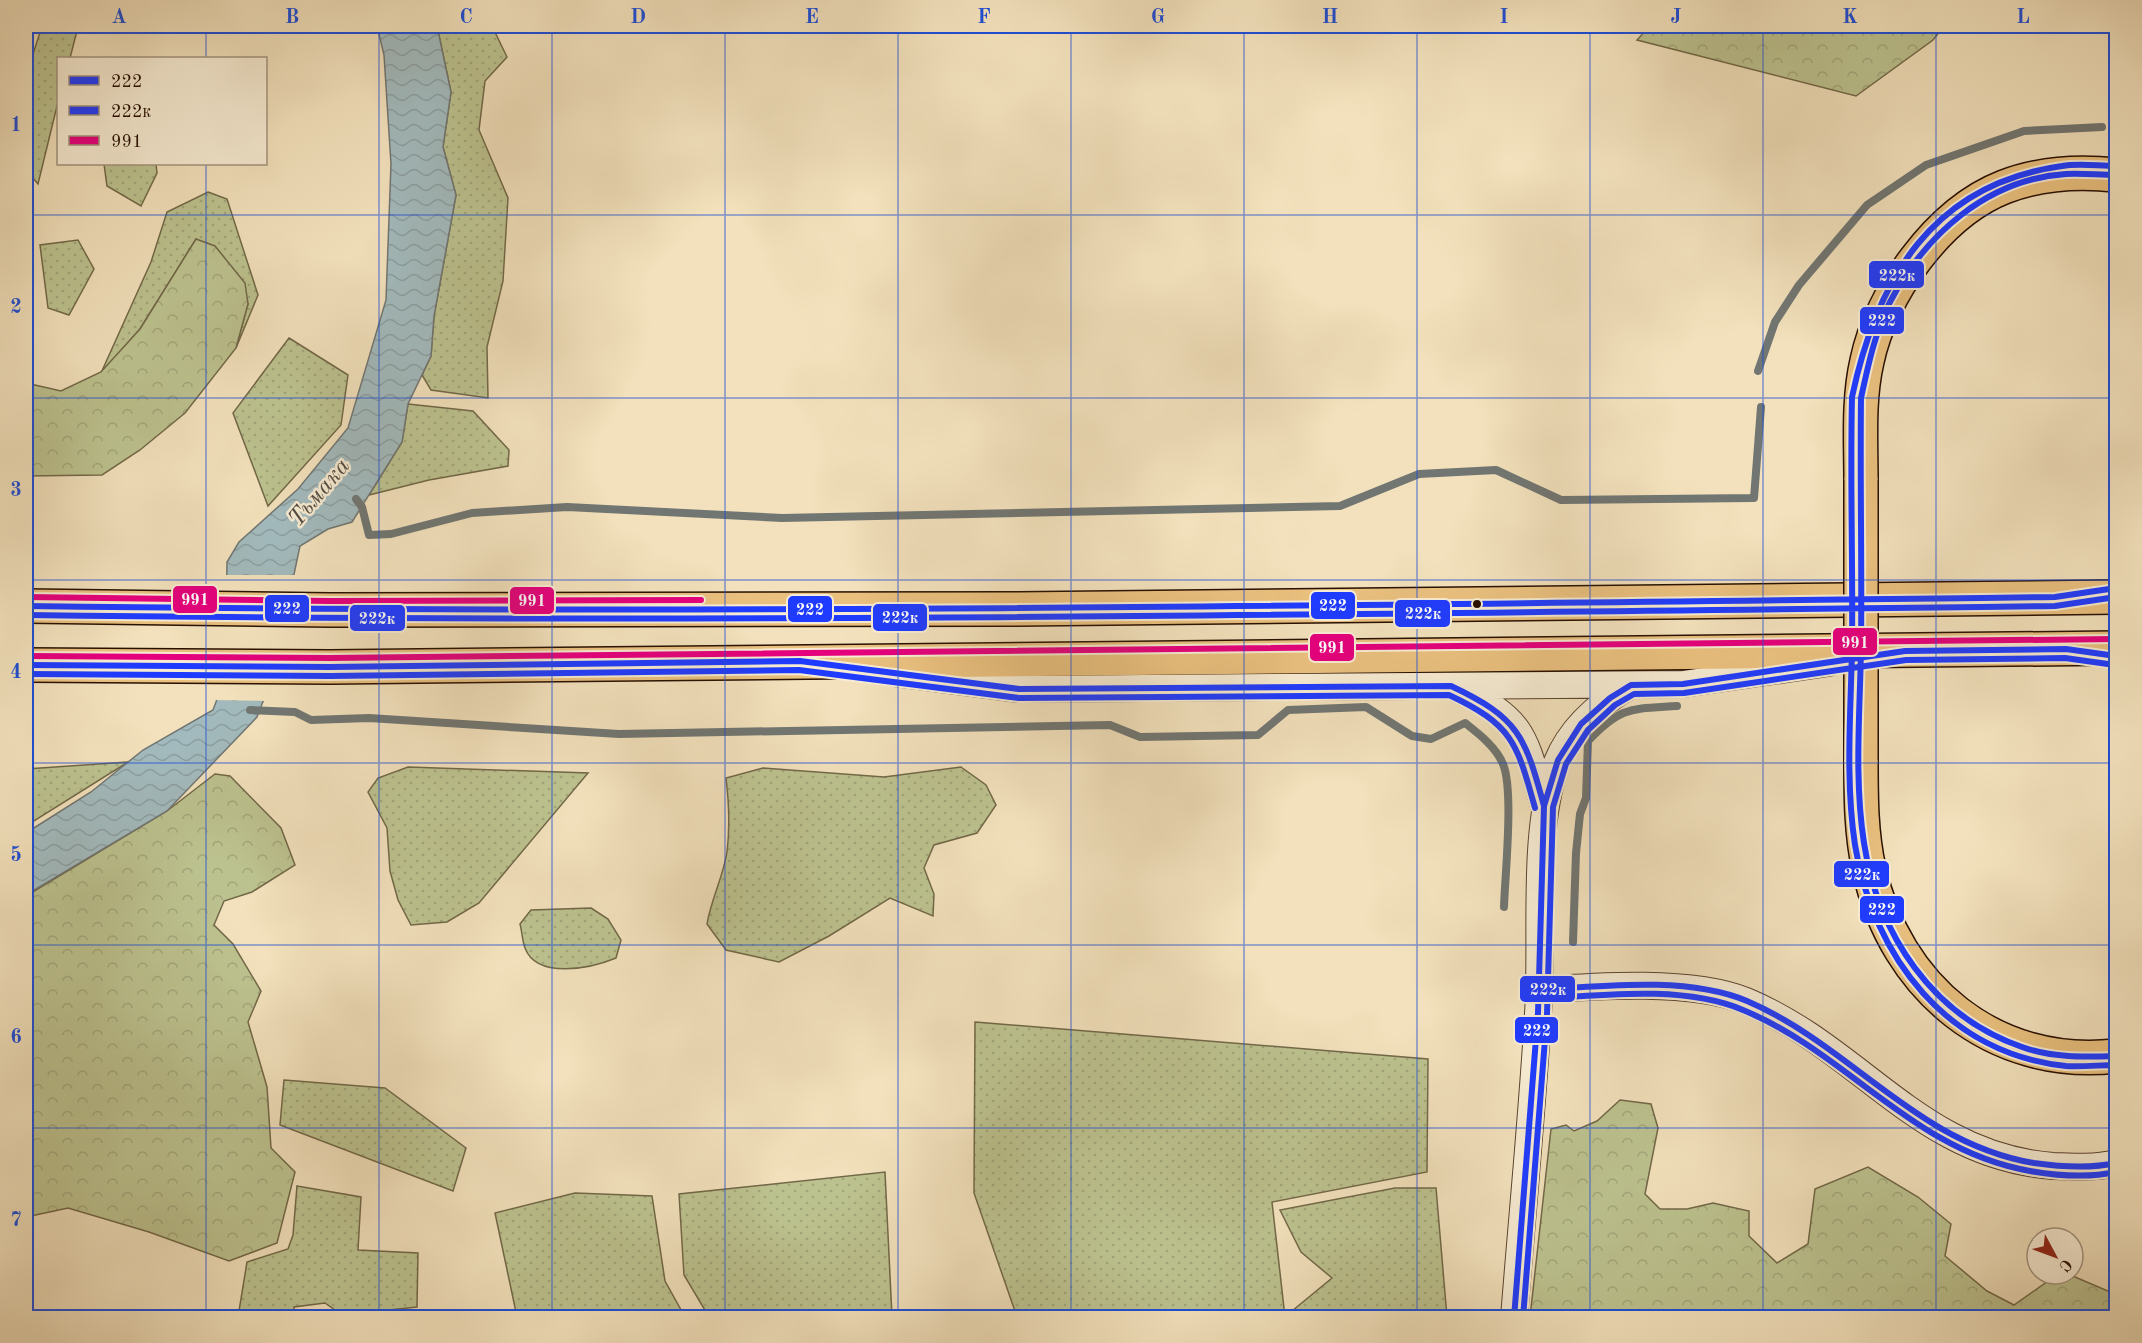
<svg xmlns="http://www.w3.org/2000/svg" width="2142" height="1343" viewBox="0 0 2142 1343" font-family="'Old Standard TT',serif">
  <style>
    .grass { fill: url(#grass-dots); stroke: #726848; stroke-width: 1.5 }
    .forest { fill: url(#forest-crowns); stroke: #726848; stroke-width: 1.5 }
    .water { fill: url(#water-waves); stroke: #717672; stroke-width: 1.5 }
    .pier { fill: #f2e1bc }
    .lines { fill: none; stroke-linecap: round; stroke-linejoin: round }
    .stream { stroke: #717672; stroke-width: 8 }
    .minor-casing { stroke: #5a4430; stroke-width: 28 }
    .primary-casing { stroke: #270f01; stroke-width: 36 }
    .trunk-casing { stroke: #270f01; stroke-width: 36 }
    .minor { stroke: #f7ecd3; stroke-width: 26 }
    .primary { stroke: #e9c07e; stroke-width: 33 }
    .trunk { stroke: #e9c07e; stroke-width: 33 }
    .primary-bridge-casing { stroke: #270f01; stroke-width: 36; stroke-linecap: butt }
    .primary-bridge { stroke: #e9c07e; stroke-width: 33 }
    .bus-1-casing { stroke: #f7ecd3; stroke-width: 10 }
    .bus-2-casing { stroke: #f7ecd3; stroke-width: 10 }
    .bus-3-casing { stroke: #f7ecd3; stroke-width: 10 }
    .bus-1 { stroke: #1f3bff; stroke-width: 6 }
    .bus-2 { stroke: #1f3bff; stroke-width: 6 }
    .bus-3 { stroke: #e5007d; stroke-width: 6 }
    .grid { fill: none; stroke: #1d4ed8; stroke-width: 1.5; stroke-opacity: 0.55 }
    .bus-dot { fill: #270f01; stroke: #f7ecd3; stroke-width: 2 }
    .labels { text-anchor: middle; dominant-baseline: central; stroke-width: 5; stroke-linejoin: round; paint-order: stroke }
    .water-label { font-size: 24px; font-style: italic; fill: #524b43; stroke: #f7ecd3 }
    .line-badge { stroke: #f7ecd3; stroke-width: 2 }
    .badge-label { font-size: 16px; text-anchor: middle; font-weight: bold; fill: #fff }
    .neatline { fill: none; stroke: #1d4ed8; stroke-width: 2 }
    .grid-label { font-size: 20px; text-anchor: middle; font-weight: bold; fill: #1d4ed8 }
  </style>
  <defs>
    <pattern id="grass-dots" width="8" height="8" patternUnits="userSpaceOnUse" patternTransform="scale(1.5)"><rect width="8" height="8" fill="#bcc28f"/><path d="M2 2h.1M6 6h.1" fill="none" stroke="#a2a67a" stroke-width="1.8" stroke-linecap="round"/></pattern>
    <pattern id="forest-crowns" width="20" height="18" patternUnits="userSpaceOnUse" patternTransform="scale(1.5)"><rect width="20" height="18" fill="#bcc28f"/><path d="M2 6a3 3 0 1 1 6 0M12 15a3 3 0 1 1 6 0" fill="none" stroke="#a2a67a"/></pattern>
    <pattern id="water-waves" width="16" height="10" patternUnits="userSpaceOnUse" patternTransform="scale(1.5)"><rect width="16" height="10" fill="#a2babd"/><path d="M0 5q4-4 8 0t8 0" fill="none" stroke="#8c9fa1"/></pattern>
  </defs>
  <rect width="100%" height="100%" fill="#f2e1bc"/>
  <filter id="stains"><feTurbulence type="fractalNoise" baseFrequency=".00333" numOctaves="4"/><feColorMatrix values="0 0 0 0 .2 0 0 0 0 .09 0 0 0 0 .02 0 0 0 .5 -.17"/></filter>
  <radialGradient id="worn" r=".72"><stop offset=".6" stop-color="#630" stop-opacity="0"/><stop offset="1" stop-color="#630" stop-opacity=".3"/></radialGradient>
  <!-- grass -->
  <path class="grass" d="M 42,26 L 78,27 L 70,58 L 58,58 L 58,102 L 38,184 L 26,170 L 26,76 Z
    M 437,26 L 492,26 L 507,57 L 485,81 L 479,130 L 508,198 L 503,281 L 487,347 L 488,398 L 431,390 L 422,375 L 431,356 L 434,316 L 456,195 L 443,147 L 451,92 Z
    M 104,164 L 156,164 L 157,173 L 141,206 L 107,186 Z
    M 208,192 L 227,199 L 258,295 L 236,348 L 248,304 L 196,239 L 140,329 L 101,373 L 151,262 L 167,212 Z
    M 78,240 L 94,269 L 69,315 L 48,308 L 40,245 Z
    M 289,338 L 348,375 L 341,425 L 268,506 L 233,413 Z
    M 408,404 L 473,411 L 509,450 L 508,466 L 429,480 L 369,495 L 402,442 Z
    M 128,762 L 26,826 L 26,769 Z
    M 408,767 L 588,773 L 479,903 L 447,922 L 411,925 L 398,900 L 390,871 L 387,828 L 368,792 L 378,778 Z
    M 961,767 L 986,785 L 996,805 L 977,833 L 934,845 L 924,868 L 934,894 L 933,916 L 890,898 L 829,936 L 779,962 L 726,950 L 707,924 C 711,900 723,877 727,852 C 730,828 729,803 726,778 L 763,768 L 884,777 Z
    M 591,908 L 608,919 L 621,940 L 616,958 C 592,968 537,980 525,948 C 522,940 522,931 520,924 L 531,910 Z
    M 975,1022 L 1428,1059 L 1427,1172 L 1272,1202 L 1285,1317 L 1017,1317 L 974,1193 Z
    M 284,1080 L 385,1088 L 466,1148 L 453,1191 L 280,1125 Z
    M 885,1172 L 892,1317 L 709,1317 L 684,1275 L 679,1194 Z
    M 297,1186 L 361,1197 L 358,1250 L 418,1253 L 417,1307 L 342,1315 L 325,1303 L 294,1307 L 294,1317 L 238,1317 L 247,1262 L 288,1249 L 293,1235 Z
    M 1395,1188 L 1436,1188 L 1447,1317 L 1293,1317 L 1292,1311 L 1332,1278 L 1301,1252 L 1280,1210 Z
    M 575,1193 L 652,1196 L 665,1281 L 685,1317 L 517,1317 L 495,1213 Z"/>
  <!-- forest -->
  <path class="forest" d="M 1650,26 L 1944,26 L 1933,40 L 1856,96 L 1637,40 Z
    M 196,239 L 215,246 L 245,283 L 248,304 L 236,348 L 185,413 L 140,450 L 102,475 L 26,476 L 26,383 L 61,391 L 101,372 L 140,329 Z
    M 215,774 L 230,776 L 281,828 L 295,865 L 252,892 L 224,901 L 214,925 L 233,944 L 261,991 L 248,1022 L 267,1087 L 271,1148 L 295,1172 L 277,1243 L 229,1261 L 149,1232 L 68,1208 L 26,1217 L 26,896 L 167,811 Z
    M 1620,1100 L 1651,1104 L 1658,1128 L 1645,1194 L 1660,1209 L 1687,1209 L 1713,1203 L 1749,1211 L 1749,1236 L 1777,1263 L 1808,1244 L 1815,1189 L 1868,1167 L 1918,1197 L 1951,1224 L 1945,1256 L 1987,1291 L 2014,1305 L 2058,1274 L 2068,1274 L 2115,1294 L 2116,1317 L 1530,1317 L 1551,1129 L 1566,1125 L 1574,1131 L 1597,1121 Z"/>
  <!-- water -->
  <path class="water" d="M 377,26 L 437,26 L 451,92 L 443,147 L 456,195 L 434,316 L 431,356 L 408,404 L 402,442 L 352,522 L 328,529 L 300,546 L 272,678 L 257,717 L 167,811 L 26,895 L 26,833 L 91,792 L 143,750 L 213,710 L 225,678 L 227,562 L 239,542 L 298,489 L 348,428 L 386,300 L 391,164 L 384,55 Z"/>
  <!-- pier -->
  <path class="pier" d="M 224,575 L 297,575 L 275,679 L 266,701 L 213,700 L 222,677 Z"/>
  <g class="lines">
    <!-- stream -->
    <path class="stream" d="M 1758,371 L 1775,322 L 1799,285 L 1867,205 L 1926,165 L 2024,131 L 2102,127
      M 356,499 L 362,507 L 369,535 L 391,534 L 472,513 L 567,507 L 782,518 L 1340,506 L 1419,474 L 1496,470 L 1561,500 L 1754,498 L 1761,407
      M 250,710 L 295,712 L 311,720 L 369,718 L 619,734 L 1110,725 L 1140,737 L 1258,735 L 1288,710 L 1366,707 L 1412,736 L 1431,739 L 1465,723 C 1479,734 1496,747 1503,764 C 1514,790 1505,875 1504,907
      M 1573,942 L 1576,853 L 1580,814 L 1586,798 L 1588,741 C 1621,706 1631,709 1677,706"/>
    <defs>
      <path id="minor" d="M 895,673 L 1019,689 L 1683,684 L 1828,663
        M 1458,689 C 1526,719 1525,739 1544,806
        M 1539,990 C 1596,986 1692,979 1746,1001 C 1861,1049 1920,1156 2053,1166 C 2074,1167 2096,1168 2116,1163
        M 1514,1318 C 1522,1216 1532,1115 1538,1014 C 1543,937 1531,834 1557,762 C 1571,727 1600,703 1631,685"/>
      <path id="primary" d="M 1861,480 C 1861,441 1858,400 1867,361 C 1881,294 1938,213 2004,187 C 2040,173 2079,171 2116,175
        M 1861,760 C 1861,797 1861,833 1869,869 C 1895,988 1994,1070 2116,1056"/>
      <path id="trunk" d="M 26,606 L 330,610 L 1018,609 L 2116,597
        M 26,665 L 330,667 L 2116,648"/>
    </defs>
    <!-- minor casing -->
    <use href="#minor" class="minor-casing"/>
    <!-- primary casing -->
    <use href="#primary" class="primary-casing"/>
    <!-- trunk casing -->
    <use href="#trunk" class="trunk-casing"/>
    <!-- minor -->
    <use href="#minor" class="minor"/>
    <!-- primary -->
    <use href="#primary" class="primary"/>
    <!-- trunk -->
    <use href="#trunk" class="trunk"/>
    <defs>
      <path id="primary-bridge" d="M 1861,760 L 1861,480"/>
    </defs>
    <!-- primary-bridge casing -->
    <use href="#primary-bridge" class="primary-bridge-casing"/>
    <!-- primary-bridge -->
    <use href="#primary-bridge" class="primary-bridge"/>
    <defs>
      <path id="bus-1" d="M 2116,175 C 2099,175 2082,173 2066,174 C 1987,179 1925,235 1890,302 C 1875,332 1868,366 1861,398 C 1860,481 1862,564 1861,648 C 1860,712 1854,779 1864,843 C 1878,934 1932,1016 2022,1047 C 2052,1058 2084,1057 2116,1056
        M 26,606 C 702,615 1379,605 2055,597 L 2116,588
        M 26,665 L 330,667 L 800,661 L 1019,689 L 1451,686 C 1519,718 1525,736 1544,806
        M 1539,990 C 1602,986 1687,976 1747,1001 C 1852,1046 1916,1143 2034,1163 C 2062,1167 2089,1169 2116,1163
        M 1514,1318 L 1538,1013 L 1544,806 L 1558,760 L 1581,724 L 1610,698 L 1631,685 L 1683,684 L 1905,651 L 2066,649 L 2116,656"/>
      <path id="bus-2" d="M 26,615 C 702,624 1379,614 2055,606 L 2116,597
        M 26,674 L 330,676 L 799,670 L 1019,698 L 1449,695 C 1513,725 1517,743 1535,808
        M 1540,999 C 1602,995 1684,985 1743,1010 C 1848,1053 1913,1151 2030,1171 C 2059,1176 2088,1178 2116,1172
        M 2116,1065 C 2100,1065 2083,1067 2066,1066 C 1948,1054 1873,957 1855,845 C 1845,779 1851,711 1852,646 C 1853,563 1850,480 1852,397 C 1877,279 1932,184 2062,166 C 2079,163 2098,166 2116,166
        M 1523,1318 L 1547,1014 L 1553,807 L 1566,764 L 1588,730 L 1615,705 L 1634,694 L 1684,693 L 1906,660 L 2065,658 L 2115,665"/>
      <path id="bus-3" d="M 26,597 L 330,601 L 701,600
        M 26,656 L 330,658 L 2116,639"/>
    </defs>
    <!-- bus-1 casing -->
    <use href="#bus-1" class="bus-1-casing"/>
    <!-- bus-2 casing -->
    <use href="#bus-2" class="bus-2-casing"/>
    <!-- bus-3 casing -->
    <use href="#bus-3" class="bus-3-casing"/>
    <!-- bus-1 -->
    <use href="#bus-1" class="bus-1"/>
    <!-- bus-2 -->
    <use href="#bus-2" class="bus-2"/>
    <!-- bus-3 -->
    <use href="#bus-3" class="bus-3"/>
  </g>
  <!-- grid -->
  <path class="grid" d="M 206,26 L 206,58M 379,26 L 379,1318M 552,26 L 552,1318M 725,26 L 725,1318M 898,26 L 898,1318M 1071,26 L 1071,1318M 1244,26 L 1244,1318M 1417,26 L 1417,1318M 1590,26 L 1590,1318M 1763,26 L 1763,1318M 1936,26 L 1936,1318M 206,164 L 206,1318M 26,215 L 2116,215M 26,398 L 2116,398M 26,580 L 2116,580M 26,763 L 2116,763M 26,945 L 2116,945M 26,1128 L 2116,1128"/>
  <!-- markers -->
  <circle class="bus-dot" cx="1477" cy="604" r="5"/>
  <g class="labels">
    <!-- water labels -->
    <g class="water-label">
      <text transform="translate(320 493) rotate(-50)">Тьмака</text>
    </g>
  </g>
  <g class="line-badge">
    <rect x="1868" y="260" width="57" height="29" rx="6" fill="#1f3bff"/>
    <rect x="1859" y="306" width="46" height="29" rx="6" fill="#1f3bff"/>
    <rect x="172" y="585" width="46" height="29" rx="6" fill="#e5007d"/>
    <rect x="509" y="586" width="46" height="29" rx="6" fill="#e5007d"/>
    <rect x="1310" y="591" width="46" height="29" rx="6" fill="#1f3bff"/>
    <rect x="264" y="594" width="46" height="29" rx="6" fill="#1f3bff"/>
    <rect x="787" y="595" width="46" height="28" rx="6" fill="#1f3bff"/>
    <rect x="1394" y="599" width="57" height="29" rx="6" fill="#1f3bff"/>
    <rect x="872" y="603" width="56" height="29" rx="6" fill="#1f3bff"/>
    <rect x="349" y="604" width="57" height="28" rx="6" fill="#1f3bff"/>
    <rect x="1832" y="627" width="46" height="29" rx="6" fill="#e5007d"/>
    <rect x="1309" y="633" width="46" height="29" rx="6" fill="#e5007d"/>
    <rect x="1833" y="860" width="57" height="28" rx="6" fill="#1f3bff"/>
    <rect x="1859" y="895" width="46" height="29" rx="6" fill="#1f3bff"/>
    <rect x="1519" y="975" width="57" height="28" rx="6" fill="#1f3bff"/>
    <rect x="1514" y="1016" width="45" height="28" rx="6" fill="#1f3bff"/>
  </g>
  <g class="badge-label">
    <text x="1897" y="281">222к</text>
    <text x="1882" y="326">222</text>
    <text x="195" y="605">991</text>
    <text x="532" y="606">991</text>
    <text x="1333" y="611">222</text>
    <text x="287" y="614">222</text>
    <text x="810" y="615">222</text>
    <text x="1423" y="619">222к</text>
    <text x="900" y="623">222к</text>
    <text x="377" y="624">222к</text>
    <text x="1855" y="648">991</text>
    <text x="1332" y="653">991</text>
    <text x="1862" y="880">222к</text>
    <text x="1882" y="915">222</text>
    <text x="1548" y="995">222к</text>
    <text x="1537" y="1036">222</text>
  </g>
  <!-- margin -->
  <rect width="2142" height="1343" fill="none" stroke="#f2e1bc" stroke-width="66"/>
  <!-- legend -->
  <rect x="57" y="57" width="210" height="108" fill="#f7ecd3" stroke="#a4947f" stroke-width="1.5"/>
  <rect x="69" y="76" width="30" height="9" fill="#1f3bff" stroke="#a4947f" stroke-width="1.5"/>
  <text x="111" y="87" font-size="18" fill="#270f01">222</text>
  <rect x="69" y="106" width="30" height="9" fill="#1f3bff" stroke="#a4947f" stroke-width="1.5"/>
  <text x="111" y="117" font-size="18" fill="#270f01">222к</text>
  <rect x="69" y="136" width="30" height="9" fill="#e5007d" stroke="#a4947f" stroke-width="1.5"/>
  <text x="111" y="147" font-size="18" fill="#270f01">991</text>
  <!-- north arrow -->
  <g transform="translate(2055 1256) rotate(131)"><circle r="28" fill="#f7ecd3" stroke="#a4947f" stroke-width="1.5"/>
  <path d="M0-4.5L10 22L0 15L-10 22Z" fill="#8f2418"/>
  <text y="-9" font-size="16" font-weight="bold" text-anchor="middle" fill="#270f01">С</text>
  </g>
  <rect x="33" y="33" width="2076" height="1277" class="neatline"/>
  <g class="grid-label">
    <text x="119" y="23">A</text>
    <text x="292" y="23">B</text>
    <text x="466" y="23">C</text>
    <text x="638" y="23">D</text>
    <text x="812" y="23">E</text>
    <text x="984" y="23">F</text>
    <text x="1158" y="23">G</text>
    <text x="1330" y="23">H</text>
    <text x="1504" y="23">I</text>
    <text x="1676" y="23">J</text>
    <text x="1850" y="23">K</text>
    <text x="2023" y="23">L</text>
    <text x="16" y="131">1</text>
    <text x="16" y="313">2</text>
    <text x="16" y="496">3</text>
    <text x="16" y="678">4</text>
    <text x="16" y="861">5</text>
    <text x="16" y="1043">6</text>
    <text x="16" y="1226">7</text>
  </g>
  <rect width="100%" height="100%" filter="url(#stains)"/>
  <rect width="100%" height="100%" fill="url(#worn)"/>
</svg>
